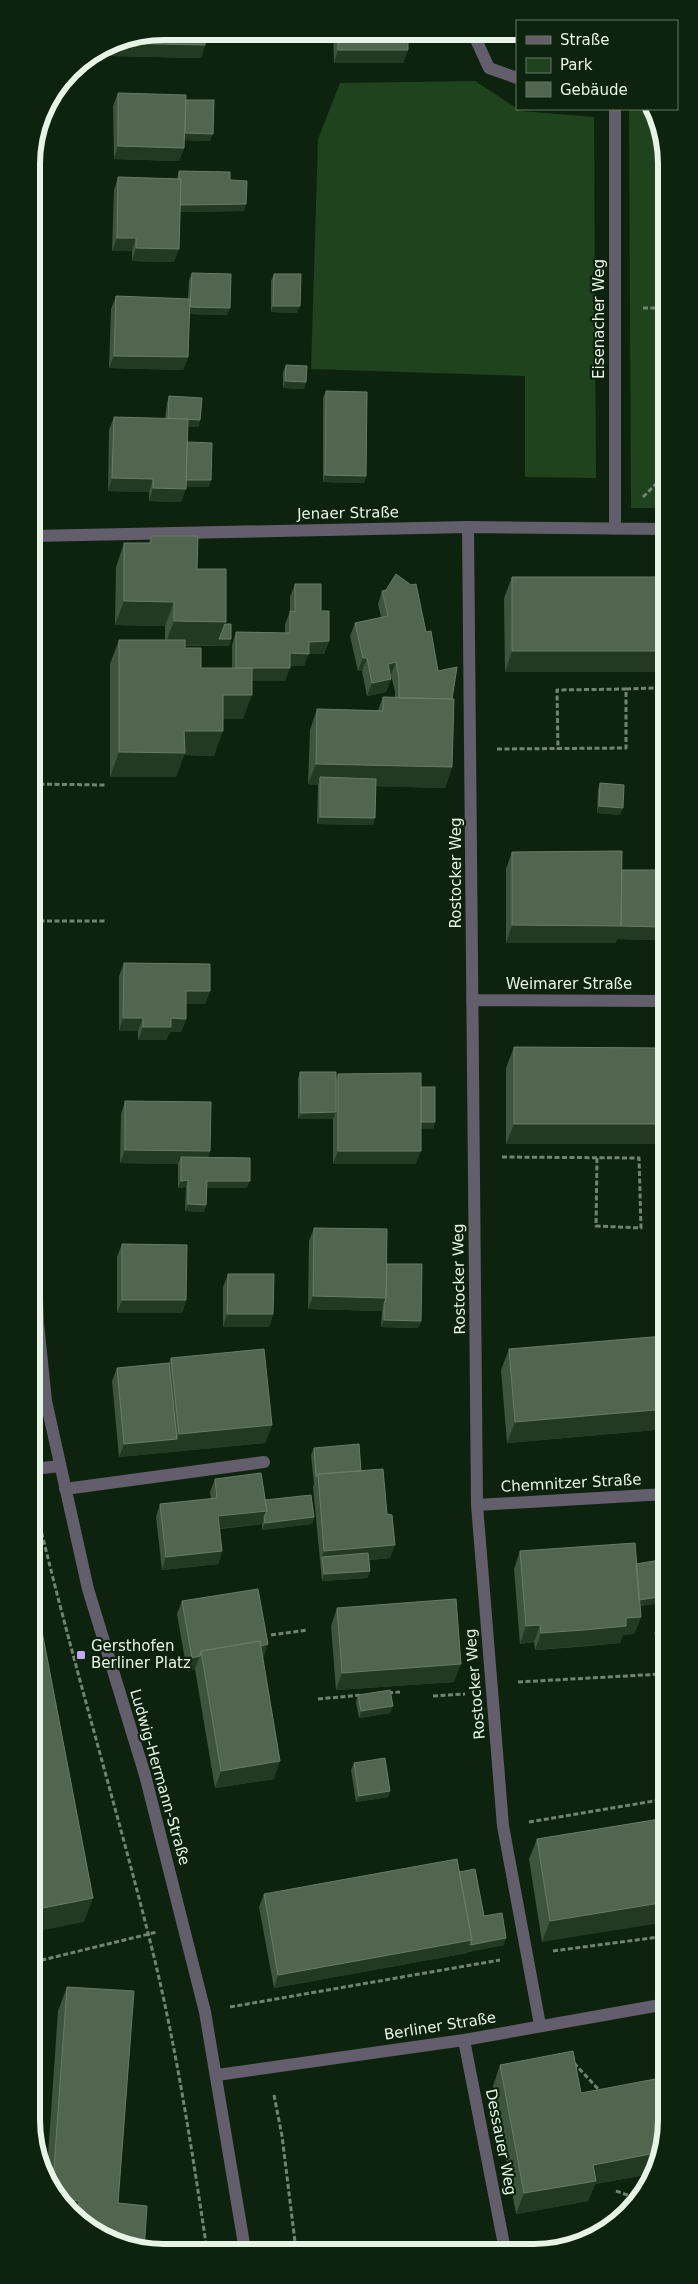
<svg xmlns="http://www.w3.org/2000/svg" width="698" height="2284" viewBox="0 0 698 2284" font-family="'DejaVu Sans',sans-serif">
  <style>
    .green { fill: #1e431d }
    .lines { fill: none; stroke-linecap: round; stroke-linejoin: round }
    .path { stroke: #728471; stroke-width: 3; stroke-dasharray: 5 2.5; stroke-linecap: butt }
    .minor { stroke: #635e6c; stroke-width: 12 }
    .wall { fill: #3f543d }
    .shaded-wall { fill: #243922 }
    .building { fill: #51654f; stroke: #687c66 }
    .poi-dot { fill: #c3a7f2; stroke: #0e230d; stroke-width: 2 }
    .labels { text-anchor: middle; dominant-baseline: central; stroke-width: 4.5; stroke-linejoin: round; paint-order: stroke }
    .street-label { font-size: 15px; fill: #e6f4e5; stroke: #0e230d }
    .poi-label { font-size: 15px; fill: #e6f4e5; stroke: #0e230d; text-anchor: start }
    .rim { fill: none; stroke: #e6f4e5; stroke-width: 6 }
  </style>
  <rect width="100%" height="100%" fill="#0e230d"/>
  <!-- green -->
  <path class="green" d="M 475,81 L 521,111 L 594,117 L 596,478 L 525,477 L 525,376 L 311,369 L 318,139 L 340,83 Z
    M 629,109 L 649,109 L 664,138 L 665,508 L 631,508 Z"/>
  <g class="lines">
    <!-- path -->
    <path class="path" d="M 644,112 L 659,127
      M 643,308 L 664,308
      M 643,497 L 665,475
      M 626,689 L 656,688
      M 497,749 L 626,748 L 626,689 L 557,690 L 558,750
      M 32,784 L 105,785
      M 32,921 L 106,921
      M 502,1157 L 639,1158 L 641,1228 L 596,1226 L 597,1158
      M 33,1496 C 67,1643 111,1787 148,1933 C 175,2037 191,2144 207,2250
      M 656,1632 L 666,1699
      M 271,1635 L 308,1630
      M 518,1682 L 662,1674
      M 388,1693 L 400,1692
      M 433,1696 L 465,1694
      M 318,1699 L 362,1695
      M 529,1822 L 666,1799
      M 553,1951 L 666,1936
      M 34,1962 L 157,1932
      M 230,2007 L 500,1960
      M 34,2061 L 41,2060
      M 574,2063 L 600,2091
      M 274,2095 L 282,2136 L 296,2250
      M 616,2191 L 639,2199"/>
    <!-- minor -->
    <path class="minor" d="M 473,33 L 489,68 L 517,78
      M 32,447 L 33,151
      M 468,527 L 477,1505 L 503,1826 L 540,2025
      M 615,529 L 615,109
      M 32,536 L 468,527 L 665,529
      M 472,1000 L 665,1001
      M 33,1195 L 38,1323 L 46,1401 L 88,1589 L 145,1775 L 205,2012 L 245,2250
      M 33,1469 L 60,1466
      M 65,1489 L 264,1462
      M 477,1505 L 666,1494
      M 464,2040 L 505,2250
      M 217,2075 L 464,2040 L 666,2004"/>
  </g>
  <!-- wall -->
  <path class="wall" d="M 164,31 L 205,45 L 201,58 L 111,56 L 111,43 L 113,41 Z
    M 333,32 L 408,33 L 408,50 L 403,63 L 334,63 Z
    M 118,93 L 186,100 L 210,141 L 184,140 L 184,148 L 179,161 L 114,159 L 113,106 Z
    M 179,171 L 230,180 L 244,211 L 180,212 L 174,262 L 132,261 L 132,251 L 112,251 L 114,190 L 118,177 L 177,179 Z
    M 192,273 L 227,315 L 189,314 L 188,357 L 183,370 L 109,368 L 111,309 L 116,296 L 188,299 L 189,280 Z
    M 274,274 L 297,313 L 271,312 L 271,281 Z
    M 286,365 L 306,382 L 304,389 L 283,388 L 283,372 Z
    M 326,391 L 366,476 L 364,483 L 323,482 L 323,398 Z
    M 169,396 L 200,420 L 198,427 L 187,426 L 187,442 L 209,487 L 186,487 L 181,502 L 149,501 L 149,492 L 108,491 L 109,430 L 114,417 L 165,419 L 167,403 Z
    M 151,536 L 197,569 L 225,624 L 231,639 L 229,646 L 185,646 L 185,648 L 201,668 L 232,668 L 232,645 L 236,632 L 285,633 L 285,624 L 290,612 L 290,597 L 295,584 L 321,611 L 329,641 L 324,654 L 308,654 L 304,666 L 290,666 L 285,681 L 252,681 L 243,719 L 223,719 L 214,756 L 184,755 L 176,777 L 110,777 L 110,664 L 119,640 L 165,640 L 165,626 L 115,625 L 116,567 L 124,543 L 149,543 Z
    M 665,552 L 665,942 L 657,942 L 657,939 L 656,940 L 617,939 L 615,943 L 506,943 L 506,869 L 512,852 L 622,870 L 657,870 L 657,672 L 505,672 L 504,598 L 512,577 L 658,577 L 658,570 Z
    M 382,591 L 426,632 L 438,671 L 452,699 L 452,767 L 445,788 L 376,786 L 373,825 L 317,824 L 318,785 L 308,784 L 310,730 L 317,709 L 378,710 L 383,697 L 395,698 L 395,692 L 391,675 L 390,675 L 391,679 L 386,692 L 367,696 L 362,671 L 358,671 L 350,636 L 355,623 L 381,617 L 378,604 Z
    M 600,783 L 620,815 L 597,813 L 598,790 Z
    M 124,963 L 210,991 L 205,1004 L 186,1004 L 186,1019 L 181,1032 L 170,1032 L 166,1040 L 138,1040 L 138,1031 L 119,1031 L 119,976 Z
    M 665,1018 L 666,1429 L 507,1443 L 501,1370 L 509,1349 L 656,1337 L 659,1144 L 506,1144 L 506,1068 L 514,1047 L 657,1048 L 658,1038 Z
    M 300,1072 L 336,1080 L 338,1074 L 421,1087 L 435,1122 L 433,1129 L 421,1129 L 416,1164 L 333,1164 L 333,1119 L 298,1119 L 298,1079 Z
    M 125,1101 L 210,1151 L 208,1157 L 247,1188 L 207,1188 L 206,1205 L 204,1212 L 185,1211 L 186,1187 L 178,1188 L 178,1164 L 120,1163 L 121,1114 Z
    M 314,1228 L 387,1264 L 421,1321 L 418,1328 L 381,1327 L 382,1311 L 308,1309 L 309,1241 Z
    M 122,1244 L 186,1300 L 182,1313 L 117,1313 L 117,1257 Z
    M 228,1274 L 273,1314 L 269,1327 L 223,1327 L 223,1287 Z
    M 171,1358 L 272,1425 L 265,1443 L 119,1457 L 112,1381 L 117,1368 L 169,1363 Z
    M 314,1448 L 361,1471 L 390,1558 L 369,1560 L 370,1571 L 367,1578 L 322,1581 L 313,1487 L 314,1484 L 311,1455 Z
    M 215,1479 L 265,1500 L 314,1517 L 312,1524 L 262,1530 L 262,1524 L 220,1529 L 222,1551 L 218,1564 L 162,1570 L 156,1517 L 160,1504 L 211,1499 L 210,1492 Z
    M 520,1551 L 640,1607 L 641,1617 L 634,1634 L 623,1635 L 620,1643 L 577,1647 L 535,1650 L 534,1642 L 520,1644 L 514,1569 Z
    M 182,1601 L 264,1657 L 263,1658 L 274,1779 L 215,1788 L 195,1669 L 187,1671 L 177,1614 Z
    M 337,1608 L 454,1682 L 336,1690 L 331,1626 Z
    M 358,1695 L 390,1713 L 359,1718 L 356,1702 Z
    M 354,1763 L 390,1791 L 388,1797 L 356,1802 L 351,1770 Z
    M 666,1818 L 542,1942 L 529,1859 L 537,1839 Z
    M 459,1872 L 484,1916 L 504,1945 L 468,1952 L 467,1953 L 274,1988 L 259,1907 L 264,1894 Z
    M 67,1987 L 118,2203 L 138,2250 L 70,2214 L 47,2170 L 58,2011 Z
    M 500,2065 L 581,2093 L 657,2171 L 656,2173 L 595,2184 L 588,2201 L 516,2214 L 493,2086 Z"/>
  <!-- shaded-wall -->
  <path class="shaded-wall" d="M 115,43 L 205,45 L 201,58 L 111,56 Z
    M 338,50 L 408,50 L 403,63 L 334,63 Z
    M 183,133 L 213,134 L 210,141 L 180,140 Z
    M 118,146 L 184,148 L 179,161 L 114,159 Z
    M 246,204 L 244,211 L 176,212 L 178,205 Z
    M 117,238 L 136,238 L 132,251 L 112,251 Z
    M 136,248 L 179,249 L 174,262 L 132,261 Z
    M 273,306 L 300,306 L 297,313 L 271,312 Z
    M 190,307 L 230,308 L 227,315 L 188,314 Z
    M 114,356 L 188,357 L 183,370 L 109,368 Z
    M 285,381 L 306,382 L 304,389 L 283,388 Z
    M 168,418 L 200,420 L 198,427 L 165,425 Z
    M 325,475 L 366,476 L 364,483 L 323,482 Z
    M 112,478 L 153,479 L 149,492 L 108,491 Z
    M 184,480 L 211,480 L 209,487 L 182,487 Z
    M 153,488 L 186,489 L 181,502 L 149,501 Z
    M 124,601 L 174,602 L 165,626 L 115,625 Z
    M 174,621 L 226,622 L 219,639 L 231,639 L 229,646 L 165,645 Z
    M 329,641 L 324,654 L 308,654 L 304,666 L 286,666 L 290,653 L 309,642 Z
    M 512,651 L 664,651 L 657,672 L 505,672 Z
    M 363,658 L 367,658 L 362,671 L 358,671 Z
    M 396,662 L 391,675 L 383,677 L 388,664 Z
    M 248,668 L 290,668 L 285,681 L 248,681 Z
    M 391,679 L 386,692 L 367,696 L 372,683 Z
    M 223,695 L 252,695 L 243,719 L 214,719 Z
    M 184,731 L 223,731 L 214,756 L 184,755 L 176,777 L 110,777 L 119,752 Z
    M 316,764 L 452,767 L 445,788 L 320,785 L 320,777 L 318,785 L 308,784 Z
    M 599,806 L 623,808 L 620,815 L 597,813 Z
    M 320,817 L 375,818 L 373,825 L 317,824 Z
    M 664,921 L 665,921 L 665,942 L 657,942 Z
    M 512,925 L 621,926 L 661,927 L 656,940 L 617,939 L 615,943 L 506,943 Z
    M 186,991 L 210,991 L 205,1004 L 182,1004 Z
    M 123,1018 L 143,1018 L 138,1031 L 119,1031 Z
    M 171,1018 L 186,1019 L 181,1032 L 170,1032 L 166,1040 L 138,1040 L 143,1027 Z
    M 336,1112 L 333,1119 L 298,1119 L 301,1113 Z
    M 419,1122 L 435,1122 L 433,1129 L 416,1129 Z
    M 514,1124 L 665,1124 L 665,1127 L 659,1144 L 506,1144 Z
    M 125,1150 L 210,1151 L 205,1164 L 181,1157 L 178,1164 L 120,1163 Z
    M 338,1151 L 421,1151 L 416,1164 L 333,1164 Z
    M 188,1180 L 186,1187 L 178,1188 L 181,1181 Z
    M 207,1181 L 250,1181 L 247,1188 L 204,1188 Z
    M 188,1204 L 206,1205 L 204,1212 L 185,1211 Z
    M 313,1296 L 386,1298 L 382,1311 L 308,1309 Z
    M 122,1300 L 186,1300 L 182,1313 L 117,1313 Z
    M 227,1314 L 273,1314 L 269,1327 L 223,1327 Z
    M 384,1320 L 421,1321 L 418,1328 L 381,1327 Z
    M 666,1409 L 666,1429 L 507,1443 L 515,1422 Z
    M 272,1425 L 265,1443 L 172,1452 L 179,1434 Z
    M 177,1439 L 172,1452 L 119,1457 L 124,1444 Z
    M 267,1511 L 262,1524 L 214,1529 L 218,1516 Z
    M 314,1517 L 312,1524 L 262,1530 L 265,1523 Z
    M 395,1545 L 390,1558 L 323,1564 L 322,1557 L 319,1564 L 324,1551 Z
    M 222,1551 L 218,1564 L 162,1570 L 166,1557 Z
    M 370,1571 L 367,1578 L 322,1581 L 324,1574 Z
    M 666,1596 L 666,1602 L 632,1608 L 635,1601 Z
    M 641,1617 L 634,1634 L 623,1635 L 620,1643 L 535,1650 L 541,1633 L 626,1618 Z
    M 540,1625 L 534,1642 L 520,1644 L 526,1626 Z
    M 268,1644 L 264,1657 L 204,1668 L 202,1656 Z
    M 200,1656 L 195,1669 L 187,1671 L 192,1658 Z
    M 461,1664 L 454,1682 L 336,1690 L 342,1673 Z
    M 393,1706 L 390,1713 L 359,1718 L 361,1711 Z
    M 280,1761 L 274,1779 L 215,1788 L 221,1771 Z
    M 390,1791 L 388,1797 L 356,1802 L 359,1796 Z
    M 93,1898 L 84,1922 L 34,1932 L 33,1910 Z
    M 666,1902 L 666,1922 L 542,1942 L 550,1921 Z
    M 506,1938 L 504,1945 L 468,1952 L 467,1953 L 274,1988 L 278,1975 L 472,1940 Z
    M 661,2152 L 656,2173 L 595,2184 L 588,2201 L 516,2214 L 524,2193 L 593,2165 Z
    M 62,2199 L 79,2201 L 74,2216 L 70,2214 Z"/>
  <!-- building -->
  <path class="building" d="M 164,31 L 206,32 L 205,45 L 115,43 L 115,41 Z
    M 338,32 L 408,33 L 408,50 L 338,50 Z
    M 118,93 L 186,95 L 184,148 L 118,146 Z
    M 186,100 L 214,100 L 213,134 L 185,133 Z
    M 179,171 L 230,172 L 230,180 L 247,181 L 246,204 L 180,205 L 181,179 L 179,179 Z
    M 118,177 L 181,179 L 179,249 L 136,248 L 136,238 L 117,238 Z
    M 192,273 L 231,274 L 230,308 L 190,307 Z
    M 274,274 L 301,274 L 300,306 L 273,306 Z
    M 116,296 L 190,299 L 188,357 L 114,356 Z
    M 286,365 L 307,366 L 306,382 L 285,381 Z
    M 326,391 L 367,392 L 366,476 L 325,475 Z
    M 169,396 L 202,398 L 200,420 L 168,418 Z
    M 114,417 L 188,419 L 186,489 L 153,488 L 153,479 L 112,478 Z
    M 187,442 L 212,443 L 211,480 L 186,480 Z
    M 151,536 L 198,536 L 197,569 L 226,569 L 226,622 L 174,621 L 174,602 L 124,601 L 124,543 L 151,543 Z
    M 396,574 L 411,585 L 416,584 L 426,632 L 431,631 L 438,671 L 457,667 L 452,699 L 399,698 L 399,679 L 396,662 L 388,664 L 391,679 L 372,683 L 367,658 L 363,658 L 355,623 L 388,616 L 382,591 L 386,590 Z
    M 512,577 L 665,577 L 665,921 L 664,921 L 664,651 L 512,651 Z
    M 295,584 L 321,584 L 321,611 L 329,611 L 329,641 L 309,642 L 309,654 L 290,653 L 290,668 L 236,668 L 236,632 L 290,633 L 290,611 L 295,612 Z
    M 225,624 L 231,624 L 231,639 L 219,639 Z
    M 119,640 L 185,640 L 185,648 L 201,648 L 201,668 L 252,668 L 252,695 L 223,695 L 223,731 L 184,731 L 185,753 L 119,752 Z
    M 383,697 L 454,699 L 452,767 L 316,764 L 317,709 L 383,711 Z
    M 320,777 L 376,779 L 375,818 L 320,817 Z
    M 600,783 L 624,785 L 623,808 L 599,806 Z
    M 622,851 L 621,926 L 512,925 L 512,852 Z
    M 622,870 L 661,870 L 661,927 L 621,926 Z
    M 124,963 L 210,964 L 210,991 L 186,991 L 186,1019 L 171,1018 L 171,1027 L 143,1027 L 143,1018 L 123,1018 Z
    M 665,1021 L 665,1124 L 514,1124 L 514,1047 L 664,1048 Z
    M 300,1072 L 336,1072 L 336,1112 L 301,1113 Z
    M 421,1073 L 421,1151 L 338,1151 L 338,1074 Z
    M 421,1087 L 435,1087 L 435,1122 L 421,1122 Z
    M 125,1101 L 211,1102 L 210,1151 L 125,1150 Z
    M 181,1157 L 250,1158 L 250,1181 L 207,1181 L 206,1205 L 188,1204 L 188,1180 L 181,1181 Z
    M 665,1207 L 666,1409 L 515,1422 L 509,1349 L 664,1336 Z
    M 314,1228 L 387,1229 L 386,1298 L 313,1296 Z
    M 122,1244 L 187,1245 L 186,1300 L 122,1300 Z
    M 387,1264 L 422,1264 L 421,1321 L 384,1320 L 384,1304 L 386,1298 Z
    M 228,1274 L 274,1274 L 273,1314 L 227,1314 Z
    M 264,1349 L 272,1425 L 179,1434 L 171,1358 Z
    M 169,1363 L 177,1439 L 124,1444 L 117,1368 Z
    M 359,1444 L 361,1471 L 318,1474 L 316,1477 L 314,1448 Z
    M 383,1469 L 387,1514 L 392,1515 L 395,1545 L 324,1551 L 318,1474 Z
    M 261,1473 L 267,1511 L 218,1516 L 222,1551 L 166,1557 L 160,1504 L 217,1498 L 215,1479 Z
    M 311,1495 L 314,1517 L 265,1523 L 264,1517 L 267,1511 L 265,1500 Z
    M 635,1543 L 641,1617 L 626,1618 L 626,1626 L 584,1630 L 541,1633 L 540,1625 L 526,1626 L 520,1551 Z
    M 368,1553 L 370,1571 L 324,1574 L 322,1557 Z
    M 666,1559 L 666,1596 L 639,1600 L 636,1564 Z
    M 258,1589 L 268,1644 L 261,1646 L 260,1641 L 201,1651 L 200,1656 L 192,1658 L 182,1601 Z
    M 456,1599 L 461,1664 L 342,1673 L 337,1608 Z
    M 41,1626 L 93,1898 L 33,1910 L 33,1627 Z
    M 260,1641 L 280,1761 L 221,1771 L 201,1651 Z
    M 390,1690 L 393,1706 L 361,1711 L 358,1695 Z
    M 385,1758 L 390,1791 L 359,1796 L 354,1763 Z
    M 666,1818 L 666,1902 L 550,1921 L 537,1839 Z
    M 457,1859 L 472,1940 L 278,1975 L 264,1894 Z
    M 475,1869 L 484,1916 L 502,1913 L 506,1938 L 470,1945 L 472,1940 L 459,1872 Z
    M 67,1987 L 134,1991 L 118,2203 L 147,2206 L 144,2250 L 138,2250 L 78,2218 L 79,2201 L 62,2199 L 53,2182 Z
    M 573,2051 L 581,2093 L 666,2077 L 666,2129 L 661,2152 L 593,2165 L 596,2181 L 524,2193 L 500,2065 Z"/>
  <!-- markers -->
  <rect class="poi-dot" x="76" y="1650" width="10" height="10" rx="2.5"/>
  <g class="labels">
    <!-- street labels -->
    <g class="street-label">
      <text transform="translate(599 319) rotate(-90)">Eisenacher Weg</text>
      <text transform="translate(348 513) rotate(-1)">Jenaer Straße</text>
      <text transform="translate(456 873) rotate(-90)">Rostocker Weg</text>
      <text x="569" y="984">Weimarer Straße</text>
      <text transform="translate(459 1279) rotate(-91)">Rostocker Weg</text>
      <text transform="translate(571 1483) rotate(-3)">Chemnitzer Straße</text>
      <text transform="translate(475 1684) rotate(-95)">Rostocker Weg</text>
      <text transform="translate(160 1777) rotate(74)">Ludwig-Hermann-Straße</text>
      <text transform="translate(440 2026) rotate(-9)">Berliner Straße</text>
      <text transform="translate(501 2142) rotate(79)">Dessauer Weg</text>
    </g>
    <!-- poi labels -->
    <g class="poi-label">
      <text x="91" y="1646">Gersthofen<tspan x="91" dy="17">Berliner Platz</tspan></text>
    </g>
  </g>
  <!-- crop -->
  <path d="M0 0H698V2284H0ZM164 40H534A124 124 0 0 1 658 164V2120A124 124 0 0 1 534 2244H164A124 124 0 0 1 40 2120V164A124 124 0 0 1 164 40Z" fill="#0e230d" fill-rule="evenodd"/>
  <path class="rim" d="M164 40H534A124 124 0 0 1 658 164V2120A124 124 0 0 1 534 2244H164A124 124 0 0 1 40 2120V164A124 124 0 0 1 164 40Z"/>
  <!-- legend -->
  <rect x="516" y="20" width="162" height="90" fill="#0e230d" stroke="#647763"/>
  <rect x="526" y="36" width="25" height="8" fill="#635e6c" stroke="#647763"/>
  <text x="560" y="45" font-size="15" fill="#e6f4e5">Straße</text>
  <rect x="526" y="58" width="25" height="15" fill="#1e431d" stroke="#647763"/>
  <text x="560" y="70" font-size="15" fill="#e6f4e5">Park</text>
  <rect x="526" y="82" width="25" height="15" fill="#51654f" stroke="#647763"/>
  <text x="560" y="95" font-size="15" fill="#e6f4e5">Gebäude</text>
</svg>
